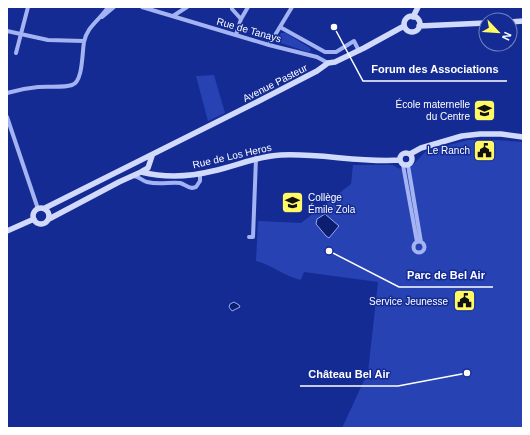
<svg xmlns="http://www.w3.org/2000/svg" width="530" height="435" viewBox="0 0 530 435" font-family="Helvetica,sans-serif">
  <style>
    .green { fill: #2742b3 }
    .water { fill: #0d1e70; stroke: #96a9f4 }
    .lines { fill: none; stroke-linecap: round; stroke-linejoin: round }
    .street { stroke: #a4b3f2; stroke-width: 4 }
    .secondary { stroke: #d2dafc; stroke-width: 5.5 }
    .labels { text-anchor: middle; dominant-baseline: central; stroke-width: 3; stroke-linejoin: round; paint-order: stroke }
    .street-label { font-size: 10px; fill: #fff; stroke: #142b94 }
    .poi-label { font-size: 10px; fill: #fff; stroke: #142b94; text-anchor: end }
    .leader { fill: none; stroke: #fff; stroke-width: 1.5 }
    .callout-dot { fill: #fff; stroke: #142b94; stroke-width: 1.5 }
    .callout-label { font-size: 11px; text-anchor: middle; font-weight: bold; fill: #fff; stroke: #142b94; stroke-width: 3; stroke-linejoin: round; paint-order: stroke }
  </style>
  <rect width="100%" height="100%" fill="#142b94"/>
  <!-- green -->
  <path class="green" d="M 281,33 L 286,33 L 310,48 L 311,51 L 308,52 L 281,43 L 278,39 Z
    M 214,75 L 225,113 L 208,121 L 196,76 Z
    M 468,140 L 495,140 L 523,142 L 523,428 L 342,428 L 368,372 L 378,282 L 304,272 L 301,280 C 286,277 272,265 256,261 L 258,221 L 301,223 L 351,184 L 353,165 L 393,165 L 398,168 L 407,171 L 426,151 Z"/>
  <!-- water -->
  <path class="water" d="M 325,214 L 339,226 L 329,238 L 326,236 L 316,224 L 317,219 Z
    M 234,302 L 239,305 L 240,307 L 232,311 L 229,307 L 230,304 Z"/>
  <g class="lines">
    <!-- street -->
    <path class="street" d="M 142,7 L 269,45 L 317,57 L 328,63
      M 232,7 L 232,9 L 241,19
      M 173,16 L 187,7
      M 102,17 L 114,7
      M 280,27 L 325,52 L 336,52 L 354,41 L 359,51
      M 7,31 L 48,40 L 84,41
      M 236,35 L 241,19 L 248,7
      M 269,45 L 292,7
      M 16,53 L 28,7
      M 7,93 C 17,90 27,88 38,87 C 47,86 63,88 72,85 C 83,82 82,53 84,42 C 87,26 100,20 108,7
      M 7,117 L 38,209
      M 403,165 L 417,242
      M 408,165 L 421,242
      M 133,176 C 139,176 142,181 147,182 C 159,185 169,182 180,183 C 184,184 187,187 192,188 L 196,187 L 200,181 L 200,174
      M 249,237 L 253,237 L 256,158
      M413.5 247a5.5 5.5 0 1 1 11 0a5.5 5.5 0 1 1-11 0Z"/>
    <!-- secondary -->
    <path class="secondary" d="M404 24a8 8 0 1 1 16 0a8 8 0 1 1-16 0Z
      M 413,17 L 418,7
      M 510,22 L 523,21
      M 419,26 L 486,23
      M400 159a6 6 0 1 1 12 0a6 6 0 1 1-12 0Z
      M 410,154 L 421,148 L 462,136 L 480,134 L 501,134 L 523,137
      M 141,172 C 165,178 189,177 213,171 C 236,166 257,156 281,155 C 321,153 360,163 400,160
      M 45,208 L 257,102 L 317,71 L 328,63 L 335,62 L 364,48 L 404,26
      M33 216a8 8 0 1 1 16 0a8 8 0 1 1-16 0Z
      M 49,219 L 119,182 L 141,172 L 148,168 L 152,156
      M 7,231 L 34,219"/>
  </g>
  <!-- icons -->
  <defs>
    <symbol id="school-square" viewBox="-11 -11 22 22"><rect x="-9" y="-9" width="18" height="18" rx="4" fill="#fffa64" stroke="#142b94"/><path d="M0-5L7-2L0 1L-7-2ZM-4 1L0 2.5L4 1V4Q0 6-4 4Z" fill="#111"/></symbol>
    <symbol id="civic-square" viewBox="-11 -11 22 22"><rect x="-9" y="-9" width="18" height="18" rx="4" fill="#fffa64" stroke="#142b94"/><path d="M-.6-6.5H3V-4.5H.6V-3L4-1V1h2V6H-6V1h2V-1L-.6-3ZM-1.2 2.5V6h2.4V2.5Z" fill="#111"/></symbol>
  </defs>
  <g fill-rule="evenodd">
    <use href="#school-square" x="472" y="98" width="25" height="25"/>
    <use href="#civic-square" x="472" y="138" width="25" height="25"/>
    <use href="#school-square" x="280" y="190" width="25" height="25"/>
    <use href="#civic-square" x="452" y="288" width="25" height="25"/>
  </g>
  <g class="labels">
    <!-- street labels -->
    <g class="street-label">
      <text transform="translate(249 30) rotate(16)">Rue de Tanays</text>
      <text transform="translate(275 83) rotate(-27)">Avenue Pasteur</text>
      <text transform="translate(232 156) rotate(-13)">Rue de Los Heros</text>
    </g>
    <!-- poi labels -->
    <g class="poi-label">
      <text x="470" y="104">École maternelle<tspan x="470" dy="12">du Centre</tspan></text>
      <text x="470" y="150">Le Ranch</text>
      <text x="308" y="197" text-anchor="start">Collège<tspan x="308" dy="12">Émile Zola</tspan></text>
      <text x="448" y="301">Service Jeunesse</text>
    </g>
  </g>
  <!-- callouts -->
  <path class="leader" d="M334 27L363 81H507M329 251L399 287H493M467 373L398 386H300"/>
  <g class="callout-dot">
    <circle cx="334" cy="27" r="4"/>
    <circle cx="329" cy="251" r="4"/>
    <circle cx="467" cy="373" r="4"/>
  </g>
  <g class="callout-label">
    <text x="435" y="73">Forum des Associations</text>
    <text x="446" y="279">Parc de Bel Air</text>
    <text x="349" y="378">Château Bel Air</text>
  </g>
  <!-- border -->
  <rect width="530" height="435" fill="none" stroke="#ffffff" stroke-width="16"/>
  <!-- north arrow -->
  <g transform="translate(498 32) rotate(115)"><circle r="19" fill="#142b94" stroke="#7280bf"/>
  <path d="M0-3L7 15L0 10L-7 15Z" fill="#fffa64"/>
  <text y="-6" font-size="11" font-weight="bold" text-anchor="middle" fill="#ffffff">N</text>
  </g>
</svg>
